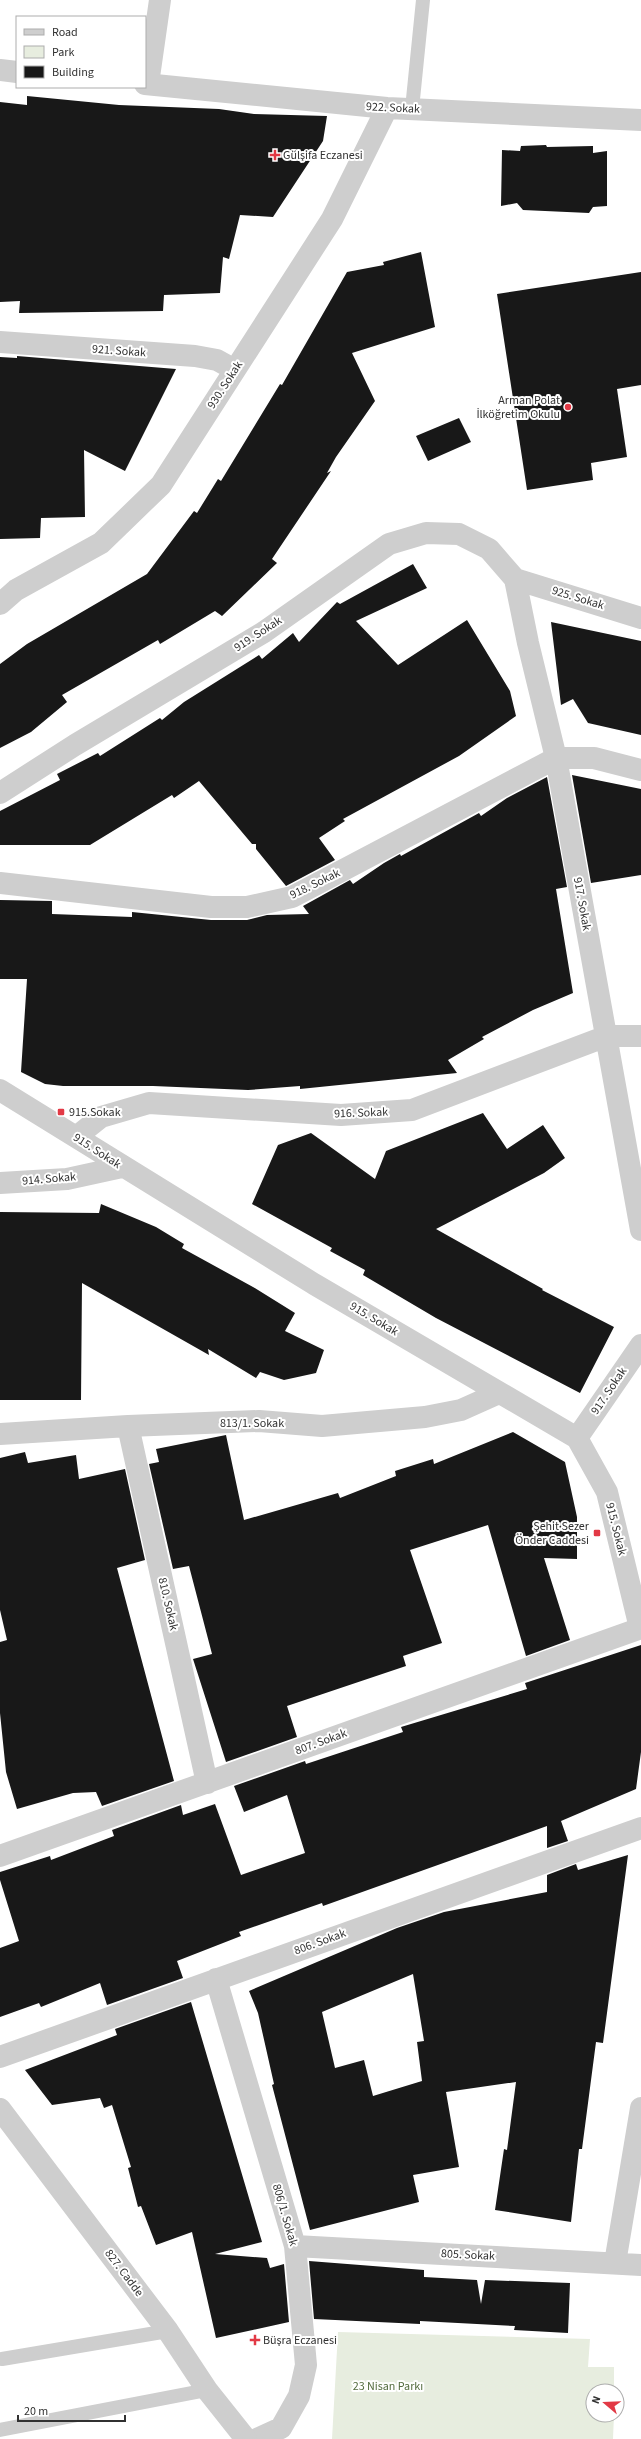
<svg xmlns="http://www.w3.org/2000/svg" width="641" height="2439" viewBox="0 0 641 2439" font-family="'Source Sans 3',sans-serif">
  <style>
    .green { fill: #e7eddf }
    .building { fill: #181818; fill-rule: evenodd }
    .lines { fill: none; stroke-linecap: round; stroke-linejoin: round }
    .service { stroke: #cecece; stroke-width: 14 }
    .minor { stroke: #cecece; stroke-width: 22 }
    .tertiary { stroke: #cecece; stroke-width: 22 }
    .poi-dot { fill: #e23945; stroke: #fff; stroke-width: 1.5 }
    .labels { text-anchor: middle; dominant-baseline: central; stroke-width: 4; stroke-linejoin: round; paint-order: stroke }
    .street-label { font-size: 12px; fill: #313131; stroke: #fff }
    .poi-label { font-size: 12px; fill: #313131; stroke: #fff; text-anchor: start }
    .park-label { font-size: 12px; fill: #546c3e; stroke: #fff }
  </style>
  <rect width="100%" height="100%" fill="#fff"/>
  <!-- green -->
  <path class="green" d="M 338,2332 L 590,2339 L 588,2367 L 614,2367 L 614,2391 L 593,2391 L 593,2415 L 614,2415 L 613,2439 L 332,2439 Z"/>
  <!-- building -->
  <path class="building" d="M 27,96 L 119,105 L 219,109 L 254,114 L 327,116 L 323,141 L 273,217 L 240,215 L 229,259 L 223,257 L 220,293 L 164,295 L 163,311 L 19,313 L 20,301 L 0,302 L 0,102 L 27,105 Z
    M 546,145 L 547,147 L 593,146 L 593,153 L 607,151 L 607,206 L 593,207 L 589,213 L 523,210 L 517,203 L 501,206 L 502,150 L 520,151 L 521,146 Z
    M 421,252 L 435,327 L 352,353 L 375,401 L 336,457 L 327,473 L 331,471 L 272,559 L 277,563 L 222,616 L 215,611 L 160,644 L 158,640 L 62,695 L 67,702 L 31,732 L 0,748 L 0,664 L 27,644 L 147,574 L 194,511 L 197,513 L 218,479 L 221,481 L 280,384 L 282,385 L 347,272 L 384,265 L 383,262 Z
    M 641,272 L 641,385 L 617,389 L 627,457 L 591,463 L 593,480 L 527,490 L 497,294 Z
    M 17,356 L 176,369 L 125,471 L 84,450 L 85,517 L 41,518 L 40,538 L 0,539 L 0,357 L 17,358 Z
    M 459,418 L 471,442 L 428,461 L 416,436 Z
    M 413,564 L 427,588 L 356,621 L 398,665 L 467,620 L 510,691 L 516,716 L 459,756 L 343,819 L 345,821 L 319,838 L 335,860 L 286,886 L 256,849 L 256,844 L 252,844 L 199,781 L 174,798 L 172,795 L 90,845 L 0,845 L 0,811 L 60,780 L 57,774 L 98,753 L 100,756 L 160,718 L 162,720 L 184,702 L 259,655 L 262,659 L 293,633 L 299,642 L 337,602 L 340,604 Z
    M 551,622 L 641,641 L 641,735 L 588,723 L 573,699 L 561,705 Z
    M 572,775 L 641,789 L 641,875 L 591,883 Z
    M 547,777 L 567,887 L 556,889 L 573,993 L 533,1010 L 482,1037 L 484,1039 L 448,1060 L 457,1073 L 300,1089 L 300,1086 L 248,1090 L 153,1086 L 63,1086 L 45,1084 L 21,1072 L 27,979 L 0,979 L 0,900 L 52,901 L 52,914 L 132,917 L 132,912 L 211,920 L 247,920 L 267,915 L 309,914 L 303,906 L 350,880 L 353,884 L 384,863 L 400,854 L 401,856 L 479,813 L 481,816 L 507,798 Z
    M 483,1113 L 507,1149 L 543,1125 L 565,1158 L 544,1173 L 436,1229 L 543,1289 L 542,1290 L 614,1327 L 580,1393 L 436,1318 L 363,1275 L 365,1270 L 330,1251 L 332,1248 L 252,1204 L 278,1145 L 311,1133 L 375,1179 L 386,1151 Z
    M 101,1204 L 156,1227 L 184,1244 L 182,1248 L 253,1287 L 295,1313 L 285,1331 L 324,1350 L 316,1373 L 284,1380 L 260,1372 L 256,1378 L 208,1349 L 209,1355 L 82,1283 L 81,1400 L 0,1400 L 0,1212 L 99,1213 Z
    M 513,1432 L 565,1462 L 577,1517 L 577,1559 L 544,1558 L 570,1640 L 526,1656 L 488,1525 L 410,1550 L 442,1643 L 403,1656 L 406,1666 L 287,1706 L 297,1737 L 226,1762 L 193,1659 L 212,1654 L 189,1566 L 173,1569 L 149,1464 L 159,1462 L 156,1449 L 226,1435 L 244,1520 L 338,1493 L 340,1498 L 396,1476 L 395,1471 L 433,1459 L 434,1464 Z
    M 25,1452 L 28,1463 L 76,1455 L 79,1479 L 125,1469 L 145,1560 L 117,1568 L 174,1781 L 102,1806 L 96,1792 L 73,1793 L 17,1809 L 6,1772 L 0,1713 L 0,1642 L 7,1640 L 0,1610 L 0,1458 Z
    M 641,1645 L 641,1752 L 636,1789 L 561,1821 L 568,1841 L 547,1848 L 547,1826 L 323,1906 L 322,1903 L 239,1932 L 241,1936 L 177,1961 L 183,1978 L 107,2005 L 100,1983 L 41,2007 L 39,2003 L 0,2017 L 0,1948 L 19,1941 L 0,1880 L 0,1872 L 50,1856 L 51,1860 L 114,1836 L 112,1830 L 181,1805 L 183,1815 L 215,1804 L 241,1875 L 305,1853 L 287,1795 L 244,1812 L 234,1786 L 305,1761 L 306,1764 L 403,1732 L 401,1727 L 527,1689 L 525,1683 Z
    M 628,1855 L 603,2043 L 596,2042 L 582,2149 L 579,2149 L 571,2222 L 495,2210 L 504,2149 L 507,2150 L 516,2082 L 446,2092 L 459,2167 L 413,2175 L 419,2202 L 310,2230 L 272,2085 L 274,2084 L 258,2013 L 249,1991 L 397,1928 L 444,1912 L 547,1892 L 547,1875 L 576,1864 L 578,1870 ZM 413,1974 L 424,2041 L 417,2042 L 422,2081 L 373,2096 L 364,2060 L 335,2068 L 322,2012 Z
    M 191,2002 L 262,2242 L 215,2254 L 267,2258 L 270,2268 L 284,2264 L 289,2322 L 216,2338 L 192,2232 L 156,2245 L 141,2206 L 138,2207 L 128,2168 L 131,2167 L 112,2105 L 104,2108 L 100,2098 L 52,2105 L 25,2070 L 117,2035 L 115,2029 Z
    M 309,2261 L 424,2270 L 424,2277 L 477,2280 L 481,2304 L 485,2280 L 570,2283 L 568,2333 L 514,2330 L 515,2326 L 420,2321 L 420,2324 L 314,2319 Z"/>
  <g class="lines">
    <!-- service -->
    <path class="service" d="M 412,109 L 423,0
      M 2,2359 L 168,2331
      M 0,2430 L 207,2390"/>
    <!-- minor -->
    <path class="minor" d="M 0,70 L 17,72
      M 145,84 L 387,108 L 641,120
      M 148,84 L 160,0
      M 0,342 L 195,356 L 217,360 L 235,370
      M 515,579 L 528,643 L 556,758 L 641,1230
      M 515,579 L 641,618
      M 0,604 L 16,590 L 101,543 L 161,485 L 332,219 L 387,108
      M 0,793 L 75,745 L 264,632 L 389,544 L 426,533 L 459,534 L 489,549 L 515,579
      M 0,883 L 211,907 L 247,907 L 292,897 L 556,758 L 594,758 L 641,770
      M 0,1090 L 314,1284 L 577,1438 L 607,1492 L 640,1628
      M 76,1137 L 101,1117 L 149,1103 L 341,1115 L 412,1110 L 607,1036 L 641,1036
      M 0,1183 L 67,1179 L 122,1167
      M 128,1426 L 207,1783
      M 0,1434 L 128,1426 L 259,1421 L 322,1426 L 425,1417 L 461,1410 L 499,1393
      M 577,1438 L 641,1345
      M 0,1856 L 641,1628
      M 216,1979 L 295,2246 L 306,2365 L 299,2396 L 281,2428 L 257,2439
      M 0,2057 L 641,1828
      M 295,2246 L 641,2265
      M 615,2263 L 641,2108"/>
    <!-- tertiary -->
    <path class="tertiary" d="M 0,2109 L 168,2331 L 207,2390 L 246,2439"/>
  </g>
  <!-- markers -->
  <g class="poi-dot">
    <path d="M273 149h4v4h4v4h-4v4h-4v-4h-4v-4h4z"/>
    <circle cx="568" cy="407" r="4"/>
    <rect x="57" y="1108" width="8" height="8" rx="2"/>
    <rect x="593" y="1529" width="8" height="8" rx="2"/>
    <path d="M253 2334h4v4h4v4h-4v4h-4v-4h-4v-4h4z"/>
  </g>
  <g class="labels">
    <!-- street labels -->
    <g class="street-label">
      <text transform="translate(393 108) rotate(3)">922. Sokak</text>
      <text transform="translate(119 351) rotate(4)">921. Sokak</text>
      <text transform="translate(225 385) rotate(-57)">930. Sokak</text>
      <text transform="translate(578 598) rotate(17)">925. Sokak</text>
      <text transform="translate(258 634) rotate(-33)">919. Sokak</text>
      <text transform="translate(315 884) rotate(-26)">918. Sokak</text>
      <text transform="translate(582 904) rotate(80)">917. Sokak</text>
      <text transform="translate(361 1113) rotate(-2)">916. Sokak</text>
      <text transform="translate(97 1151) rotate(33)">915. Sokak</text>
      <text transform="translate(49 1179) rotate(-5)">914. Sokak</text>
      <text transform="translate(374 1319) rotate(31)">915. Sokak</text>
      <text transform="translate(609 1391) rotate(-56)">917. Sokak</text>
      <text x="252" y="1423">813/1. Sokak</text>
      <text transform="translate(616 1529) rotate(76)">915. Sokak</text>
      <text transform="translate(168 1604) rotate(77)">810. Sokak</text>
      <text transform="translate(321 1742) rotate(-20)">807. Sokak</text>
      <text transform="translate(320 1942) rotate(-20)">806. Sokak</text>
      <text transform="translate(285 2215) rotate(74)">806/1. Sokak</text>
      <text transform="translate(468 2255) rotate(3)">805. Sokak</text>
      <text transform="translate(124 2273) rotate(53)">827. Cadde</text>
    </g>
    <!-- poi labels -->
    <g class="poi-label">
      <text x="283" y="155">Gülşifa Eczanesi</text>
      <text x="560" y="400" text-anchor="end">Arman Polat<tspan x="560" dy="14">İlköğretim Okulu</tspan></text>
      <text x="69" y="1112">915.Sokak</text>
      <text x="589" y="1526" text-anchor="end">Şehit Sezer<tspan x="589" dy="14">Önder Caddesi</tspan></text>
      <text x="263" y="2340">Büşra Eczanesi</text>
    </g>
    <!-- park labels -->
    <g class="park-label">
      <text x="388" y="2386">23 Nisan Parkı</text>
    </g>
  </g>
  <!-- legend -->
  <rect x="16" y="16" width="130" height="72" fill="#ffffff" stroke="#adadad"/>
  <rect x="24" y="29" width="20" height="6" fill="#cecece" stroke="#adadad"/>
  <text x="52" y="36" font-size="12" fill="#313131">Road</text>
  <rect x="24" y="46" width="20" height="12" fill="#e7eddf" stroke="#adadad"/>
  <text x="52" y="56" font-size="12" fill="#313131">Park</text>
  <rect x="24" y="66" width="20" height="12" fill="#181818" stroke="#adadad"/>
  <text x="52" y="76" font-size="12" fill="#313131">Building</text>
  <!-- north arrow -->
  <g transform="translate(605 2403) rotate(289)"><circle r="19" fill="#ffffff" stroke="#adadad"/>
  <path d="M0-3L7 15L0 10L-7 15Z" fill="#e23945"/>
  <text y="-6" font-size="11" font-weight="bold" text-anchor="middle" fill="#313131">N</text>
  </g>
  <!-- scale -->
  <path d="M18 2415v6h107v-6" fill="none" stroke="#313131" stroke-width="2"/>
  <text x="24" y="2415" font-size="12" fill="#313131" stroke="#ffffff" stroke-width="3" paint-order="stroke">20 m</text>
</svg>
